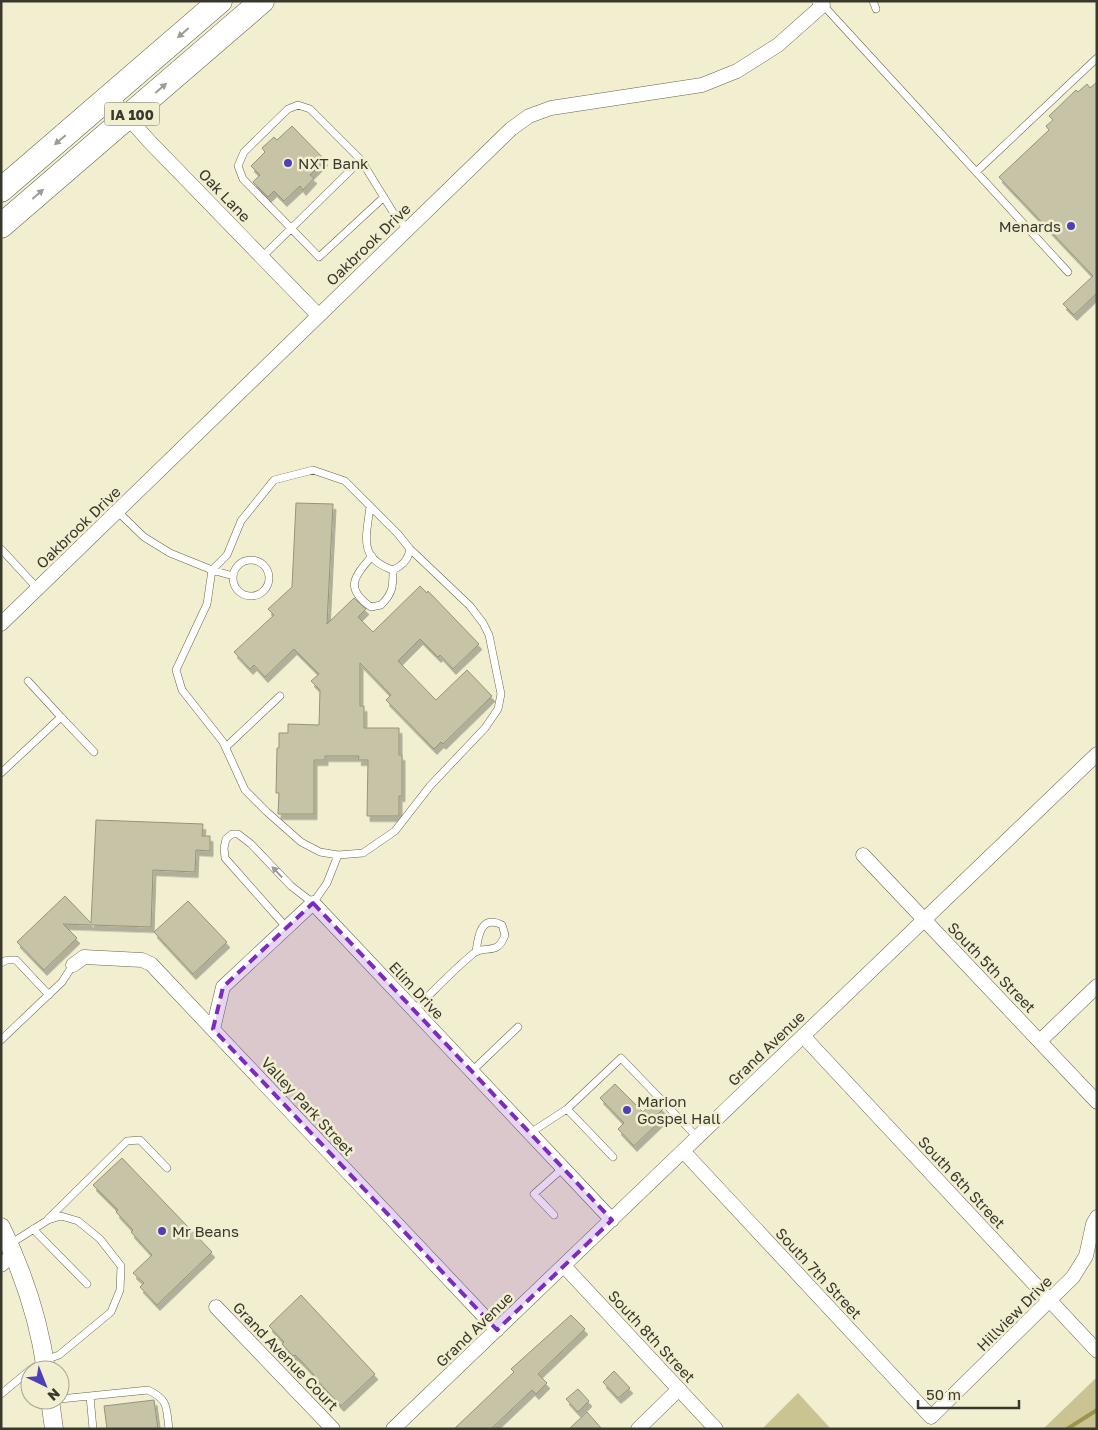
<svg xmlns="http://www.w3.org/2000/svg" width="1098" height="1430" viewBox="0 0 1098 1430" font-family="'Golos Text',sans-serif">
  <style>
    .park { fill: #c9c492 }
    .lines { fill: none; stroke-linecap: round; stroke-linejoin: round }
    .stream { stroke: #9c934c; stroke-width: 4 }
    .building { fill: #c6c3a6; stroke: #969378; filter: url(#shadow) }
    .service-casing { stroke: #67644a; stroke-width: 8 }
    .minor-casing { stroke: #67644a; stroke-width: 15 }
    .tertiary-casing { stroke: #67644a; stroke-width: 19 }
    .trunk-casing { stroke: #67644a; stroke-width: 25 }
    .service { stroke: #fff; stroke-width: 7 }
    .minor { stroke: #fff; stroke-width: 14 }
    .tertiary { stroke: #fff; stroke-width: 18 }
    .trunk { stroke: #fff; stroke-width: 24 }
    .oneway { fill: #9c9c96 }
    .marked { fill: #7b2cbf; fill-opacity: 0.2; stroke: #7b2cbf; stroke-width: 4; stroke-dasharray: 10 6; stroke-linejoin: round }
    .poi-dot { fill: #4f40b7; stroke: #f2efd1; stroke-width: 2 }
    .labels { text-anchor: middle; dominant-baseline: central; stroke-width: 5; stroke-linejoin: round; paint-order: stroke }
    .shield { fill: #f2efd1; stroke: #706f5e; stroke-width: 1 }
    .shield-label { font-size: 14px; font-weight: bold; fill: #39382c }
    .poi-label { font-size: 15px; fill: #39382c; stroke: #f2efd1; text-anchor: start }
    .street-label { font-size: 15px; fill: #39382c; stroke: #f2efd1 }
  </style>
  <defs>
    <filter id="shadow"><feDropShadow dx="3" dy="5.5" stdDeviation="0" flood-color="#0004"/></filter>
  </defs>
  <rect width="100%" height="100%" fill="#f2efd1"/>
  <!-- park -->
  <path class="park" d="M 1097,1377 L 1097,1429 L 1043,1429 Z
    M 798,1393 L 831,1429 L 762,1429 Z"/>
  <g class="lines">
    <!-- stream -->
    <path class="stream" d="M 1067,1429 L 1097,1410"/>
  </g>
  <!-- building -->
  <path class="building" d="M 1097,82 L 1097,293 L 1074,315 L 1063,304 L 1093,276 L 999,177 L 1049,130 L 1046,126 L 1053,120 L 1049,116 L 1076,90 L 1078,92 L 1087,84 L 1090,88 Z
    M 292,126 L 325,160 L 310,175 L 314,178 L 303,190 L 300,186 L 284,201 L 274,191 L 268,197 L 253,182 L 260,175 L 251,166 L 265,152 L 262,148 L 274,137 L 277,140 Z
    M 296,503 L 333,504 L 327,624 L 354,598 L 366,609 L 358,617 L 373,632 L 420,586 L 427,593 L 428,591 L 479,644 L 453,669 L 440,655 L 438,657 L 420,639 L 398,661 L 436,700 L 467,670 L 492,696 L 443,744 L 441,742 L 434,749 L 386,700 L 391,695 L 360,663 L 360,706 L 364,706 L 364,728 L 399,728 L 399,755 L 402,755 L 402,796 L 399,796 L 399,816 L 367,816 L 368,760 L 358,760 L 359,756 L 325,756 L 325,760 L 314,760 L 314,814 L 278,814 L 279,793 L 276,793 L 277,748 L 279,748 L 279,733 L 288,733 L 288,724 L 319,725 L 320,690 L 311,681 L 319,674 L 294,649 L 265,677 L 254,665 L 250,669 L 234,652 L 274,615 L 268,609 L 292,587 Z
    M 96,820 L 203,824 L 202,836 L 210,836 L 210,851 L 196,850 L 195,872 L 153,870 L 151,927 L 63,924 L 77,938 L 44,970 L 17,942 L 65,896 L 91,923 Z
    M 188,901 L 227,942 L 193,974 L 154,932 Z
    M 615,1084 L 643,1112 L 654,1100 L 663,1109 L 658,1114 L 662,1119 L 634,1146 L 618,1129 L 624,1123 L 600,1098 Z
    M 122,1158 L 212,1252 L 157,1305 L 140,1287 L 144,1283 L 133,1273 L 152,1255 L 131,1232 L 133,1230 L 116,1212 L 118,1210 L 93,1185 Z
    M 301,1295 L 375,1374 L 341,1406 L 313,1376 L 314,1375 L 304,1364 L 295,1355 L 293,1356 L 282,1344 L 284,1342 L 269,1326 Z
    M 571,1315 L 585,1329 L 538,1374 L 547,1383 L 536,1394 L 532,1390 L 491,1429 L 454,1429 L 514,1372 L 511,1369 Z
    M 614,1371 L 630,1388 L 618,1398 L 603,1382 Z
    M 578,1389 L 589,1401 L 578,1412 L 566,1399 Z
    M 154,1400 L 158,1429 L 107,1429 L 104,1406 Z
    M 587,1412 L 602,1429 L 569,1429 Z"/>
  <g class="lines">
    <defs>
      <path id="service" d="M 873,1 L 876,9
        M 823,5 L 1068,272
        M 976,172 L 1097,58
        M 384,197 L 319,257 L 243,179 L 238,166 L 244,152 L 288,109 L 298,105 L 310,109 L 361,160 L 396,217 L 408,229
        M 262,257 L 361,160
        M 117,511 L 144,537 L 170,553 L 212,570 L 227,555 L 241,521 L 274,480 L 313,470 L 345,481 L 398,534 L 410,549 C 408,560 403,565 393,570 C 357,558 367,536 370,506
        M 1,549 L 38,589
        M 372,556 C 354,577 344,588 371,607 L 381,605 C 393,593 393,587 393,570
        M233 578a18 18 0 1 1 36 0a18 18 0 1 1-36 0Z
        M 233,576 L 212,570 L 207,604 L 176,670 L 182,690 L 223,742 L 245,790 L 267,812 L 301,842 L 320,852 L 338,855 L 363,853 L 395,831 L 430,786 L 485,728 L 498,709 L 501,694 L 489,635 L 483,623 L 470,606 L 410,549
        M 61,717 L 94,752
        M 226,747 L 280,696
        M 1,773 L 61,717 L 28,681
        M 287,928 L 225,858 L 224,848 L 226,839 L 232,834 L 238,834 L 251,844 L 291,886 L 313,903 L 327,883 L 338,855
        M 1,963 L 7,960 L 16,960 L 49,995
        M 414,1010 C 434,991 453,970 474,953 C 486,944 497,957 505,935 L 502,925 C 481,914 478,936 476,952
        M 1,1040 L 62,982 L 73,965
        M 472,1071 L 518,1027
        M 530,1133 L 567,1109
        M 613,1157 L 567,1109 L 621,1058 L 697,1137
        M 554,1215 L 534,1194 L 563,1168
        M 48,1219 L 127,1141 L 140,1140 L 167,1168
        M 33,1229 L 87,1284
        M 10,1244 L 48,1220 L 61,1216 L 78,1221 L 100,1239 L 121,1266 L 120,1290 L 111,1312 L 59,1355 L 45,1360 L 30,1370
        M 1,1394 L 30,1370
        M 90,1396 L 93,1429
        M 60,1399 L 148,1390 C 169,1400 166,1407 169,1429"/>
      <path id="minor" d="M 110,97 L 149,141 L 318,315
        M 1,624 L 511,129 L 529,116 L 551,108 L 702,85 L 737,71 L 778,45 L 823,5 L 819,1
        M 863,855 L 1097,1102
        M 73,965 L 84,957 L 142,960 L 151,964 L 497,1330
        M 213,1029 L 223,987 L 313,903 L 612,1220
        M 803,1036 L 1097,1351
        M 1040,1041 L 1097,986
        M 683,1151 L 931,1417 L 1073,1277 L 1086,1256 L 1093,1224 L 1097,1217
        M 1,1265 L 14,1254
        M 564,1266 L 716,1429
        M 216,1307 L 333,1429
        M 393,1429 L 1097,754
        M 638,1429 L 679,1389"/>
      <path id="tertiary" d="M 1,1227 C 23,1272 39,1320 46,1370
        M 50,1400 L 54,1429"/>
      <path id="trunk" d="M 1,190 L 220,1
        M 1,226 L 262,1"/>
    </defs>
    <!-- service casing -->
    <use href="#service" class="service-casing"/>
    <!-- minor casing -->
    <use href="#minor" class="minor-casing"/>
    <!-- tertiary casing -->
    <use href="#tertiary" class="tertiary-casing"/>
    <!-- trunk casing -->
    <use href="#trunk" class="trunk-casing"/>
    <!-- service -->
    <use href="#service" class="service"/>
    <!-- minor -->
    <use href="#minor" class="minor"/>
    <!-- tertiary -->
    <use href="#tertiary" class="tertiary"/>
    <!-- trunk -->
    <use href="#trunk" class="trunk"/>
  </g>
  <!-- one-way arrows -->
  <defs><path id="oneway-solid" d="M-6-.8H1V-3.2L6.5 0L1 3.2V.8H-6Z" transform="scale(1.25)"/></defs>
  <g class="oneway">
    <use href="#oneway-solid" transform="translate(183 33) rotate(139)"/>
    <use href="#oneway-solid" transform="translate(161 88) rotate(-41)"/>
    <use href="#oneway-solid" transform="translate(60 140) rotate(140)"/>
    <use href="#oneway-solid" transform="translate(38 194) rotate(-41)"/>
    <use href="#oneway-solid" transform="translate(277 872) rotate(-133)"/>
  </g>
  <!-- marked area -->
  <path class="marked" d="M 313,903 L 612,1220 L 497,1330 L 213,1029 L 223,987 Z"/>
  <!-- markers -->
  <g class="poi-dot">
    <circle cx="288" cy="163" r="5"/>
    <circle cx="1071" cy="226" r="5"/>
    <circle cx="627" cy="1110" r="5"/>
    <circle cx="162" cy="1231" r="5"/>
  </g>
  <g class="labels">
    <!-- shield labels -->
    <rect class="shield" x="104.5" y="102.5" width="55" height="23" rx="4"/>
    <g class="shield-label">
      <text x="132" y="114">IA 100</text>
    </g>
    <!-- poi labels -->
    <g class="poi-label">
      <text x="298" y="163">NXT Bank</text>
      <text x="1061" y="226" text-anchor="end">Menards</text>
      <text x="637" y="1101">Marion<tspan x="637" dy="17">Gospel Hall</tspan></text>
      <text x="172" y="1231">Mr Beans</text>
    </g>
    <!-- street labels -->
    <g class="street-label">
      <text transform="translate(225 195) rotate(46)">Oak Lane</text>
      <text transform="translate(368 244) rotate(-44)">Oakbrook Drive</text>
      <text transform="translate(78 527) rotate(-44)">Oakbrook Drive</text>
      <text transform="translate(992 967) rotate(46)">South 5th Street</text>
      <text transform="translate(417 990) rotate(47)">Elim Drive</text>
      <text transform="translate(766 1048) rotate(-44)">Grand Avenue</text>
      <text transform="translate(308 1106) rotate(47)">Valley Park Street</text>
      <text transform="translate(962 1182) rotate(47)">South 6th Street</text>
      <text transform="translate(819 1273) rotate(47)">South 7th Street</text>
      <text transform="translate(1014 1313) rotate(-45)">Hillview Drive</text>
      <text transform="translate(474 1329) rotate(-44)">Grand Avenue</text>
      <text transform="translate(652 1336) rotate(47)">South 8th Street</text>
      <text transform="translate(286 1356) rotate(46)">Grand Avenue Court</text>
    </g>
  </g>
  <!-- border -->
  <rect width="1098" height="1430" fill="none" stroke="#39382c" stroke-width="5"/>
  <!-- north arrow -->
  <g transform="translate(45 1385) rotate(137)"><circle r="24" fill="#f2efd1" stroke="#a8a68f"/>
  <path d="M0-4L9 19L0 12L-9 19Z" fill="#4f40b7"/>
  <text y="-8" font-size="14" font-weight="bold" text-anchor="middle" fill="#39382c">N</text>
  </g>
  <!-- scale -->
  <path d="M918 1400v8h101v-8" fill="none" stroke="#39382c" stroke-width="2.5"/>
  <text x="926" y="1400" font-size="15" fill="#39382c" stroke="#f2efd1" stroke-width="4" paint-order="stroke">50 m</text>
</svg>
